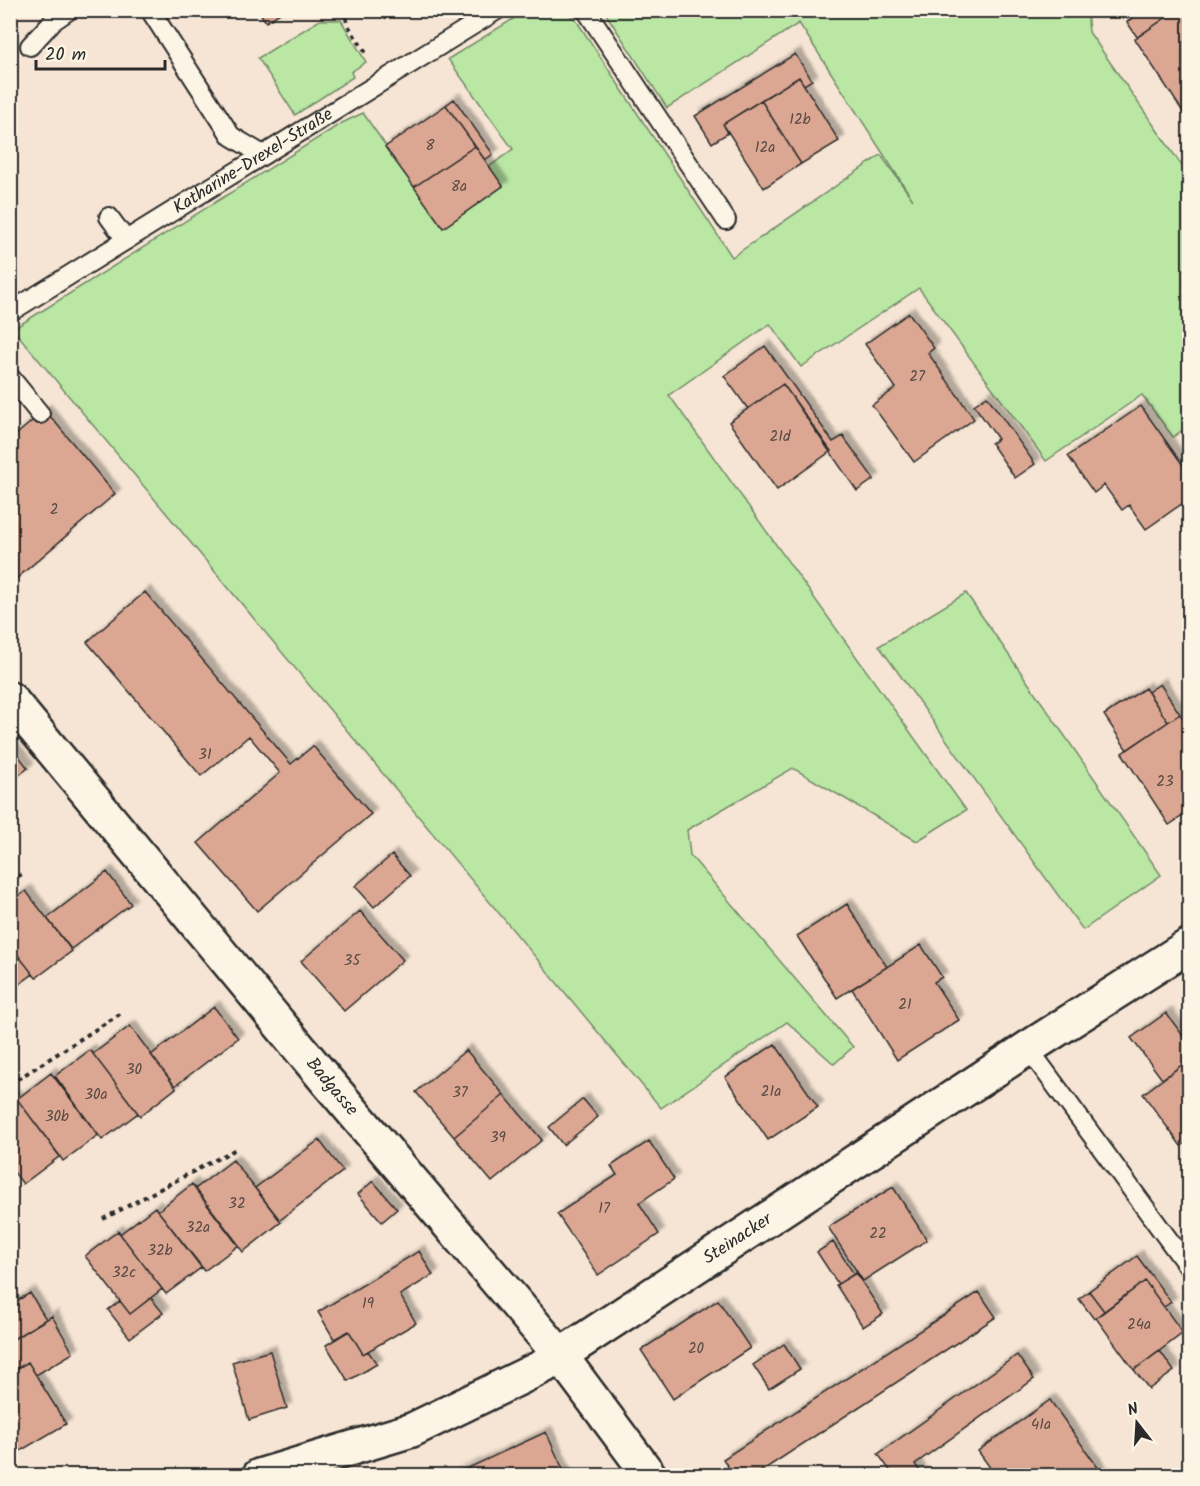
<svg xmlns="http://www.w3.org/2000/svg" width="1200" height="1486" viewBox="0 0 1200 1486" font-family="Kalam,sans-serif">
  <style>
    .green { fill: #bae7a4; stroke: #728968; stroke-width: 1.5 }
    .building { fill: #dca792; stroke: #2b2b2b; stroke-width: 1.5; filter: url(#shadow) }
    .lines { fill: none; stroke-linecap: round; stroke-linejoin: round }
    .lane-casing { stroke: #2b2b2b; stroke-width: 22 }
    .street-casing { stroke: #2b2b2b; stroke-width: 38 }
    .secondary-casing { stroke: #2b2b2b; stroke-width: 38 }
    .path { stroke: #2b2b2b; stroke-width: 4; stroke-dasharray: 4.5 4.5; stroke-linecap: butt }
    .lane { stroke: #fcf5e5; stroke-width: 18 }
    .street { stroke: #fcf5e5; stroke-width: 33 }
    .secondary { stroke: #fcf5e5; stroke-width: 33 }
    .labels { text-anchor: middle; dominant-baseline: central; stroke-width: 5; stroke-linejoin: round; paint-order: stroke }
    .number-label { font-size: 15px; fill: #574a45 }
    .street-label { font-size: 18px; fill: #2b2b2b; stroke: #fcf5e5 }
  </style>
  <defs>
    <filter id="shadow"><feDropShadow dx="5.5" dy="-5.5" stdDeviation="1.5" flood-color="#0004"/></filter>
  </defs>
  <rect width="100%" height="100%" fill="#f6e5d4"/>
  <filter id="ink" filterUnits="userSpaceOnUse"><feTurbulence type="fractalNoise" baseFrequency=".0167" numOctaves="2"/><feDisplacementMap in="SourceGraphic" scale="12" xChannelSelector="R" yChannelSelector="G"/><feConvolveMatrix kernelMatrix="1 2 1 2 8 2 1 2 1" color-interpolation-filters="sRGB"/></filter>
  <g filter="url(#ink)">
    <!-- green -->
    <path class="green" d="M 526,11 L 565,11 L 576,20 L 732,257 L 881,155 L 913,200 L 799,23 L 667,108 L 604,11 L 1087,11 L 1089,32 L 1189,176 L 1189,425 L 1173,437 L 1142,395 L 1046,461 L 919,288 L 801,367 L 770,324 L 669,395 L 966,810 L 917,841 L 793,768 L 687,830 L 690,855 L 853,1047 L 834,1064 L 787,1022 L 661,1108 L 13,329 L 342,123 L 363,113 L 443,228 L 503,186 L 489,167 L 513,149 L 448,59 Z
      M 320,20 L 341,20 L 366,62 L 351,72 L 353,77 L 295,115 L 258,58 Z
      M 966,593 L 1161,875 L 1083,930 L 879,646 Z"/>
    <!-- building -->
    <path class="building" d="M 258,10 L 285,10 L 266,22 Z
      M 1143,10 L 1177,10 L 1137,37 L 1127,22 Z
      M 1177,10 L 1190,10 L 1189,121 L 1135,39 Z
      M 795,54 L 812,80 L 804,85 L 799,77 L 723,124 L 728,133 L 712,143 L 695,116 Z
      M 799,77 L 839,141 L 801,164 L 761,100 Z
      M 454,99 L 493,154 L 485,160 L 446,105 Z
      M 761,100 L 801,164 L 764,188 L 723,124 Z
      M 446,105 L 475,146 L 414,187 L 385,147 Z
      M 475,146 L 503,186 L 443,228 L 414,187 Z
      M 909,313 L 934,348 L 928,353 L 974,419 L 914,462 L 872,405 L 896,388 L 865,344 Z
      M 765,346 L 833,442 L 843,436 L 874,479 L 857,491 L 783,384 L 748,409 L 724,376 Z
      M 783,384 L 831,451 L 777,490 L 729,422 Z
      M 987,396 L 1035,464 L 1015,478 L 991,443 L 998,439 L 974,405 Z
      M 1141,406 L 1190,475 L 1190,498 L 1146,529 L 1129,505 L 1122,510 L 1104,485 L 1094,493 L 1068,456 Z
      M 45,410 L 115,494 L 10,584 L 10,440 Z
      M 145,592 L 291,764 L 313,746 L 371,814 L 257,911 L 198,843 L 280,773 L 249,736 L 201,776 L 87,642 Z
      M 1160,684 L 1180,714 L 1168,722 L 1148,692 Z
      M 1145,688 L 1168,722 L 1127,750 L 1104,715 Z
      M 1180,714 L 1190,728 L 1190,811 L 1169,825 L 1122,753 Z
      M 10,745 L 28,768 L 10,782 Z
      M 392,855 L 410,876 L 374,907 L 355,886 Z
      M 107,872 L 131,904 L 71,949 L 47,918 Z
      M 26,891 L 72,951 L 36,978 L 10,945 L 10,902 Z
      M 847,904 L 887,967 L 837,998 L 797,936 Z
      M 360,911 L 403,960 L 344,1011 L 301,961 Z
      M 10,945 L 33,974 L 10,991 Z
      M 921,945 L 942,977 L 934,982 L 959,1020 L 897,1060 L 852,989 Z
      M 214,1007 L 238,1038 L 175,1086 L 151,1055 Z
      M 1166,1013 L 1190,1045 L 1190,1059 L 1162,1079 L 1131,1038 Z
      M 130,1026 L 176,1088 L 140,1116 L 93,1054 Z
      M 775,1044 L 818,1107 L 768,1140 L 725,1077 Z
      M 90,1050 L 138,1113 L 102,1140 L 55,1076 Z
      M 466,1050 L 504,1095 L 454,1137 L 416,1092 Z
      M 1190,1059 L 1190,1140 L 1181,1146 L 1143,1094 Z
      M 51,1073 L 98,1135 L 63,1161 L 17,1099 Z
      M 14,1095 L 60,1156 L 23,1184 L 10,1167 L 10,1097 Z
      M 504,1095 L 542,1140 L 492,1182 L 454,1137 Z
      M 583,1099 L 598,1117 L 563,1145 L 549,1127 Z
      M 319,1140 L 343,1171 L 280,1220 L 255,1188 Z
      M 649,1141 L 674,1179 L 639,1203 L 659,1234 L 598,1275 L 557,1214 L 617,1175 L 611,1166 Z
      M 233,1160 L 281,1222 L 243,1252 L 195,1189 Z
      M 373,1181 L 397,1209 L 382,1222 L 358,1194 Z
      M 192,1184 L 239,1245 L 204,1271 L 158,1211 Z
      M 893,1187 L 927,1240 L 863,1281 L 828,1227 Z
      M 155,1207 L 202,1267 L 166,1294 L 120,1234 Z
      M 118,1231 L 162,1289 L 130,1314 L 85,1256 Z
      M 833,1242 L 854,1274 L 838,1284 L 817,1252 Z
      M 419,1251 L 433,1275 L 400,1295 L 416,1323 L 363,1354 L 349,1331 L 334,1339 L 318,1312 Z
      M 1137,1256 L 1171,1302 L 1164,1307 L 1145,1281 L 1104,1311 L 1089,1291 Z
      M 856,1273 L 883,1314 L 863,1327 L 836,1285 Z
      M 1145,1281 L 1183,1333 L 1134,1370 L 1096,1318 Z
      M 1089,1291 L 1104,1311 L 1094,1319 L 1079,1299 Z
      M 979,1292 L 996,1317 L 754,1476 L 734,1476 L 723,1459 Z
      M 30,1293 L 46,1319 L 10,1341 L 10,1305 Z
      M 151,1298 L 163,1313 L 130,1338 L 108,1310 L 120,1301 L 130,1314 Z
      M 718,1300 L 750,1348 L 673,1399 L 641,1350 Z
      M 52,1316 L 73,1353 L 36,1375 L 28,1362 L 13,1371 L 10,1368 L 10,1341 Z
      M 349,1331 L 363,1354 L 368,1351 L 377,1364 L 348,1381 L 326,1345 Z
      M 784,1344 L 800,1369 L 769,1389 L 753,1365 Z
      M 270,1351 L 287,1408 L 249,1420 L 232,1362 Z
      M 1160,1351 L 1174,1371 L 1149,1389 L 1134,1370 Z
      M 1017,1355 L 1034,1379 L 915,1464 L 923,1476 L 894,1476 L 878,1454 Z
      M 28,1362 L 66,1424 L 10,1457 L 10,1373 Z
      M 1050,1400 L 1104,1476 L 996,1476 L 978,1451 Z
      M 546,1432 L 566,1476 L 451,1476 Z"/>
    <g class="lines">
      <defs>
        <g id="lane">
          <path d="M 150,10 L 231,136 L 263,155"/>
          <path d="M 586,10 L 726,220"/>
          <path d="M 30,46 L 53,21 L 69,10"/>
          <path d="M 109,217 L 126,240"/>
          <path id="s1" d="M 10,312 L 497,10"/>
          <path d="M 10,377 L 40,414"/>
          <path d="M 1028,1048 L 1190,1269"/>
        </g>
        <g id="street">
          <path id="s2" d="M 10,699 L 325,1079 L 560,1355 L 650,1476"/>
        </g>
        <g id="secondary">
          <path id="s3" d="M 259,1476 L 412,1430 L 544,1366 L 1028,1048 L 1190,945"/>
        </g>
      </defs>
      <!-- lane casing -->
      <use href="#lane" class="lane-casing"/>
      <!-- street casing -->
      <use href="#street" class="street-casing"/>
      <!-- secondary casing -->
      <use href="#secondary" class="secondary-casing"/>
      <!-- path -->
      <path class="path" d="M 351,10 L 346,17 L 347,24 L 366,53
        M 10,881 L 22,874
        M 10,1084 L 123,1012
        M 103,1219 L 236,1149"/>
      <!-- lane -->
      <use href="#lane" class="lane"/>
      <!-- street -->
      <use href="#street" class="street"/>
      <!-- secondary -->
      <use href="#secondary" class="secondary"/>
    </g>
  </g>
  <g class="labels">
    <!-- number labels -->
    <g class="number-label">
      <text x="800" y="120">12b</text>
      <text x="430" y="146">8</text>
      <text x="765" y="148">12a</text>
      <text x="459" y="187">8a</text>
      <text x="917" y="377">27</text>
      <text x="780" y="437">21d</text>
      <text x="54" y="510">2</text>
      <text x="205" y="755">31</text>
      <text x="1165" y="782">23</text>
      <text x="352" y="961">35</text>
      <text x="905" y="1005">21</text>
      <text x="134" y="1070">30</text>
      <text x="771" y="1092">21a</text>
      <text x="460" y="1093">37</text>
      <text x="96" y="1095">30a</text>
      <text x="57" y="1117">30b</text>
      <text x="498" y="1138">39</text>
      <text x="237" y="1204">32</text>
      <text x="604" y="1209">17</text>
      <text x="198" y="1228">32a</text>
      <text x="878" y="1234">22</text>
      <text x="160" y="1251">32b</text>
      <text x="124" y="1273">32c</text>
      <text x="368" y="1304">19</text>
      <text x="1139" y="1325">24a</text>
      <text x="696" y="1349">20</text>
      <text x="1041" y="1425">41a</text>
    </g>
    <!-- street labels -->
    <g class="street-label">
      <text stroke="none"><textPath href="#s1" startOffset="286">Katharine-Drexel-Straße</textPath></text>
      <text stroke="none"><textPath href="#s2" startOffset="504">Badgasse</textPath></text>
      <text stroke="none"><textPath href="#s3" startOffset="538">Steinacker</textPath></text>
    </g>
  </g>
  <!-- margin -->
  <rect width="1200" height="1486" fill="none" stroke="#fcf5e5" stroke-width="36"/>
  <rect x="18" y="18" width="1164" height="1450" fill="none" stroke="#2b2b2b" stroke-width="2" filter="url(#ink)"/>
  <!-- north arrow -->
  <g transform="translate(1137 1423) rotate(343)" stroke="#fcf5e5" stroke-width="4.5" paint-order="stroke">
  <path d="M0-4.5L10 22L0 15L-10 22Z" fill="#2b2b2b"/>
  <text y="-9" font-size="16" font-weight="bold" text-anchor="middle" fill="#2b2b2b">N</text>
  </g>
  <!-- scale -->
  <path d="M36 60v9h129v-9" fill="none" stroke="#2b2b2b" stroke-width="3"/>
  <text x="45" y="60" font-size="18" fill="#2b2b2b" stroke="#fcf5e5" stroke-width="4.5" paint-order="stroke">20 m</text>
</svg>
